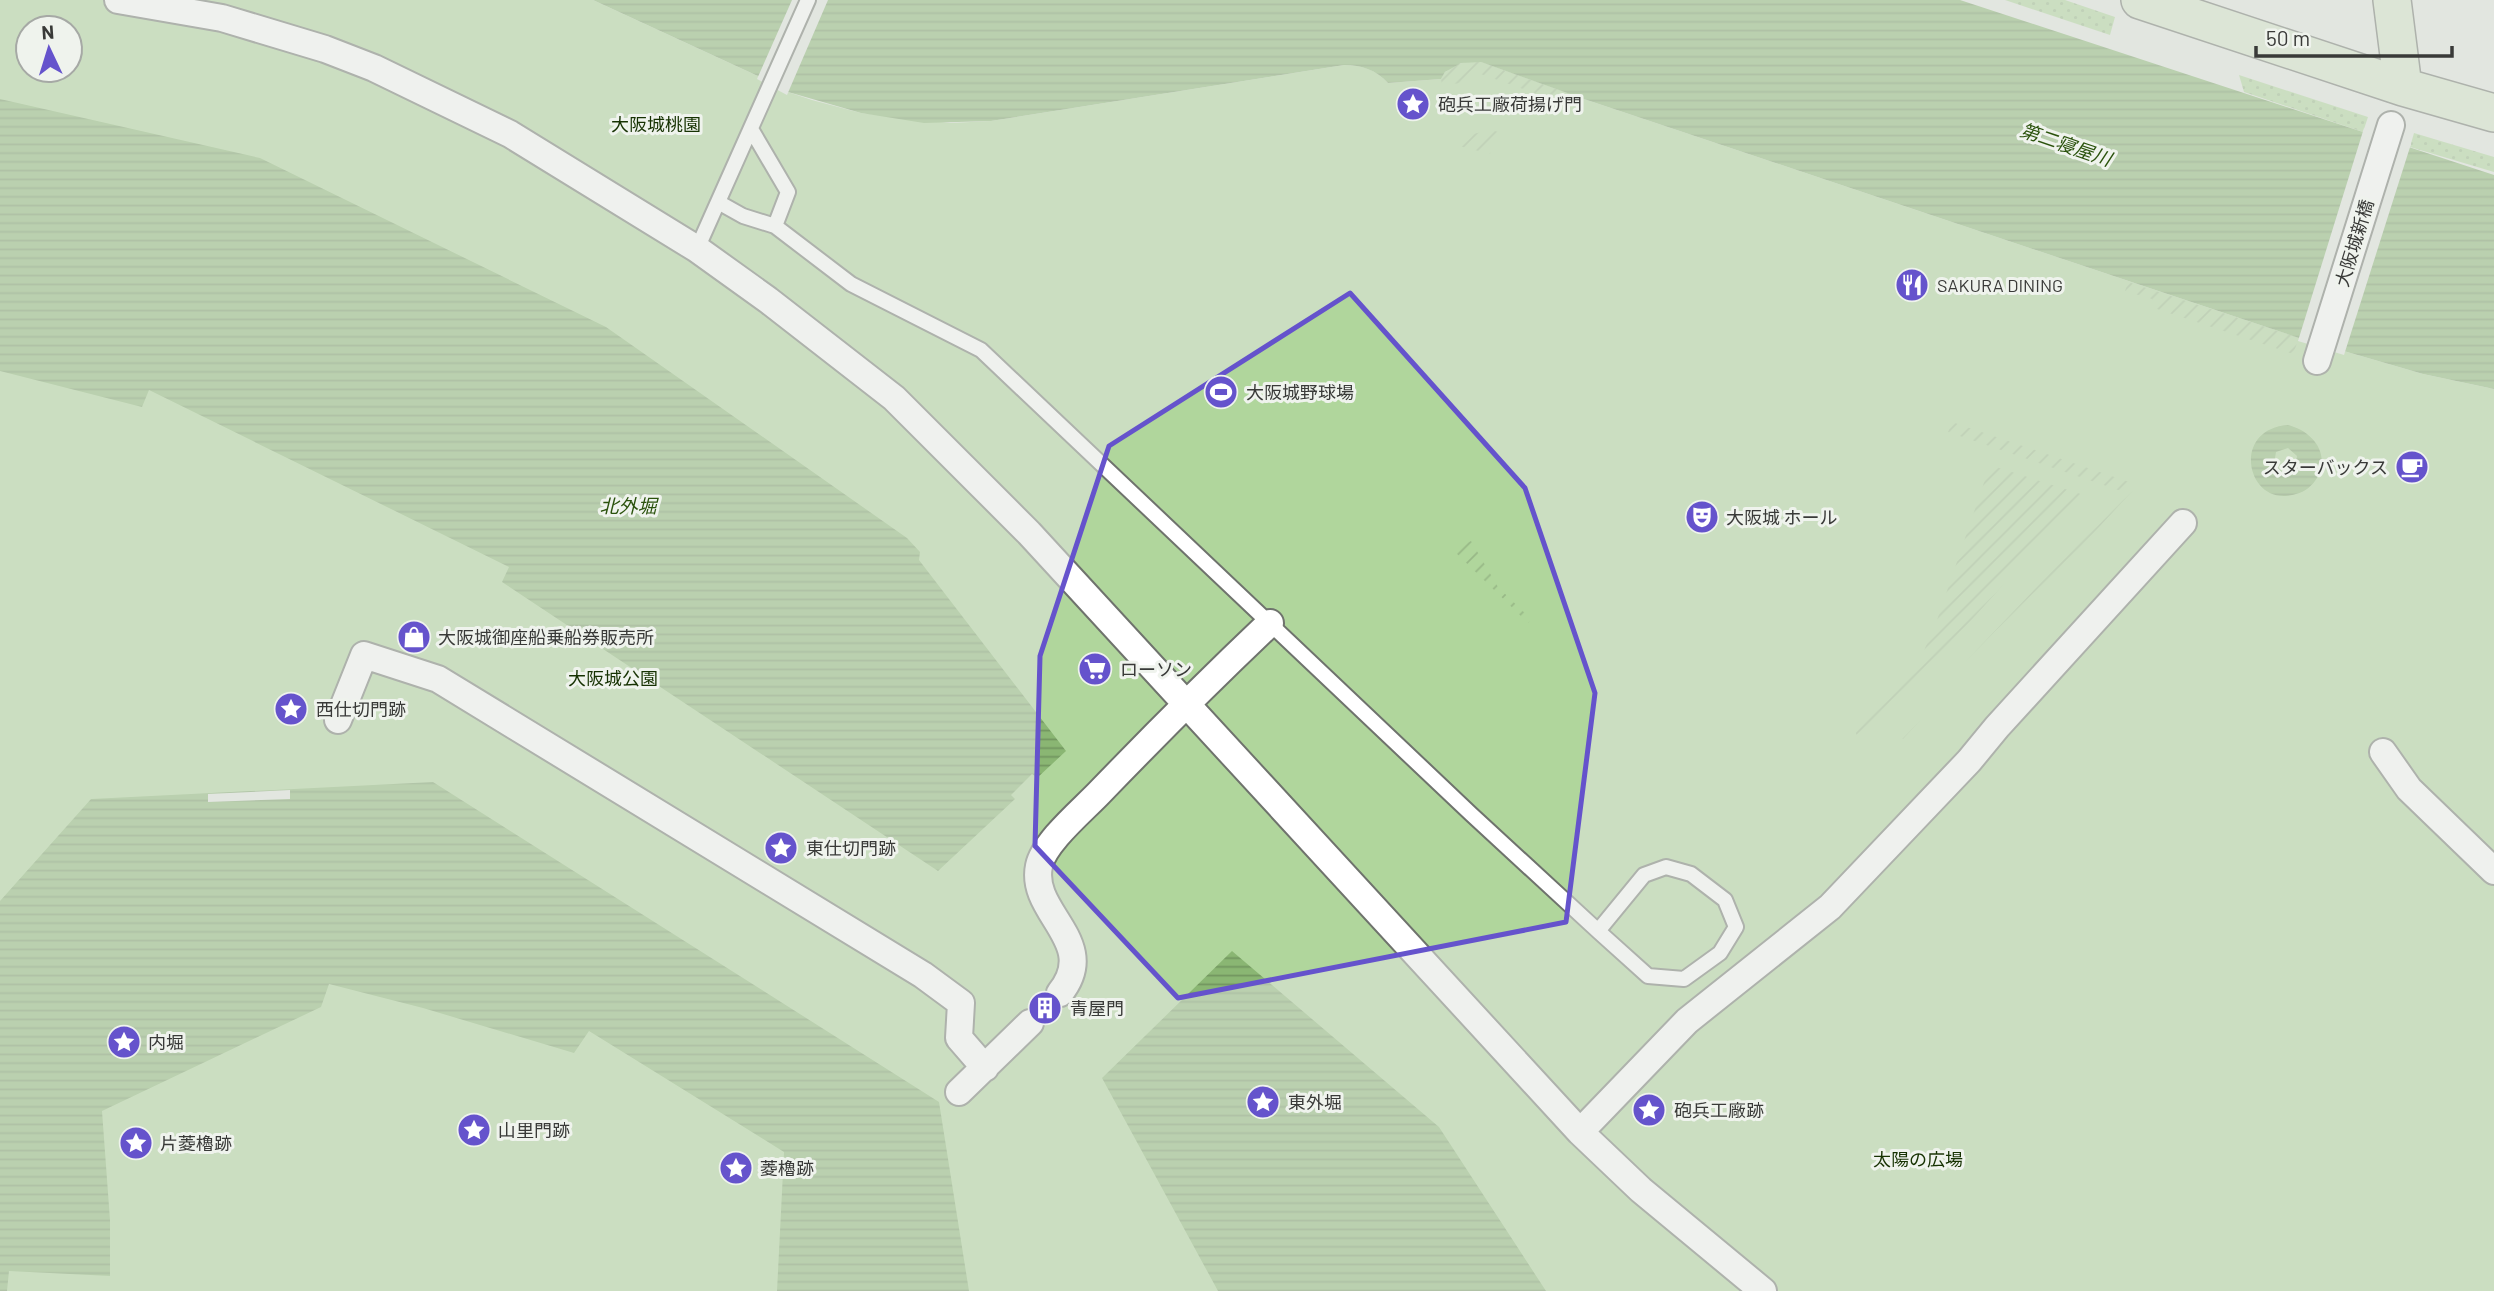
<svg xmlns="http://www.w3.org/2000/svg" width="2494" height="1291" viewBox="0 0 2494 1291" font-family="Barlow,'Noto Sans JP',sans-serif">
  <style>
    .grass { fill: url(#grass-dots) }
    .park { fill: #b0d69c; fill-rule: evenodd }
    .garden { fill: url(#garden-furrows) }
    .water { fill: url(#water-rules); fill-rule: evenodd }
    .pier { fill: #e2e6e0 }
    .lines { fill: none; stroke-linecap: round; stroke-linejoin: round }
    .lane-casing { stroke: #6f736d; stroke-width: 18 }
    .street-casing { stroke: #6f736d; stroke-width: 30 }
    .secondary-casing { stroke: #6f736d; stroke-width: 40 }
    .lane { stroke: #fff; stroke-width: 14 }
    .street { stroke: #fff; stroke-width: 26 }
    .secondary { stroke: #d4e5c9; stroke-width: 37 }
    .marked { fill: none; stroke: #6553cc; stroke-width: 5; stroke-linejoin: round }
    .labels { text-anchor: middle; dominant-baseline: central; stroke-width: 6; stroke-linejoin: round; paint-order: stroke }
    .poi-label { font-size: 18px; fill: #393a38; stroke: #eff3ed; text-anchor: start }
    .park-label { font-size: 18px; fill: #163202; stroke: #eff3ed }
    .street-label { font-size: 18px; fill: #393a38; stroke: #eff3ed }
    .water-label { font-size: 19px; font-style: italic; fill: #2b530d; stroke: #eff3ed }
  </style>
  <defs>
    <pattern id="grass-dots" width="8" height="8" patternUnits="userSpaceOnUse" patternTransform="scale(1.75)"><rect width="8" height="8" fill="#b0d69c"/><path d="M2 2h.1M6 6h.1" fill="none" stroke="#98b887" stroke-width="1.8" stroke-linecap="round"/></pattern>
    <pattern id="garden-furrows" width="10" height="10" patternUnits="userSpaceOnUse" patternTransform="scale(1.75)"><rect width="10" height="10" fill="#b0d69c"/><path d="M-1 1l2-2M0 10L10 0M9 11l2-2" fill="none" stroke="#98b887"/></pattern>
    <pattern id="water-rules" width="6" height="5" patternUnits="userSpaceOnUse" patternTransform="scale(1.75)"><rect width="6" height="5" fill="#8ab673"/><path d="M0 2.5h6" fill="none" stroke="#72955f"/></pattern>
  </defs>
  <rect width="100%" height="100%" fill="#e2e6e0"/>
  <!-- grass -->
  <path class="grass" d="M 2005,0 L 2065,0 L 2115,17 L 2110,35 Z
    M 2239,75 L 2368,117 L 2363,132 L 2244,92 Z
    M 2414,133 L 2494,157 L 2494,172 L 2410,147 Z"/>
  <!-- park -->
  <path class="park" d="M 0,0 L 593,0 L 760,77 L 788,92 L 812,100 L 861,113 L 950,123 L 991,121 L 1344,65 C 1363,65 1376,70 1388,83 L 1441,79 L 1445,72 L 1481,62 L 1584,99 L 2299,338 L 2423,374 L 2494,389 L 2494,1291 L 0,1291 ZM 28,28 L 70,28 L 70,70 L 28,70 Z"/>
  <!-- garden -->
  <path class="garden" d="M 1472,61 L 1481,62 L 1584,99 L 1580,109 L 1475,72 L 1472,82 L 1442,85 L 1441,79 C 1448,66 1458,63 1472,61 Z
    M 1490,130 L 1499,132 L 1490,154 L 1459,146 L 1473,134 Z
    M 2128,282 L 2299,338 L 2293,354 L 2151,307 L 2152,299 L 2125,291 Z
    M 1952,422 L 2138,485 L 1903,739 L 1895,735 L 2127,493 L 1948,432 Z
    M 1990,465 L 2084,495 L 1861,743 L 1853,728 L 1892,695 L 1914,669 L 1922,655 L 1936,623 Z
    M 1471,541 L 1498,587 L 1531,619 L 1528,623 L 1452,549 Z"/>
  <!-- water -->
  <path class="water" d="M 593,0 L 1960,0 L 2494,175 L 2494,389 L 2423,374 L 2299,338 L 1584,99 L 1481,62 L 1461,63 L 1445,72 L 1441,79 L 1388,83 C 1376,70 1362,65 1344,65 L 991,121 L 924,123 L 861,113 L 788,92 L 760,77 Z
    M 0,99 L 260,158 L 606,327 L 907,538 L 920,552 L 919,560 L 1066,751 L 1037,778 L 1032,774 L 1011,795 L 1015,799 L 938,871 L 502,582 L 509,567 L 149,390 L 142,407 L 0,371 Z
    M 2288,425 C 2312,431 2331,453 2317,478 C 2313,485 2305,492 2296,494 C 2247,510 2229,429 2288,425 ZM 2288,448 L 2297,456 L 2295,468 L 2283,472 L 2274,464 L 2276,452 Z
    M 433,782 L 939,1102 L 969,1291 L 777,1291 L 784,1152 L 589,1031 L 574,1053 L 423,1008 L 329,984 L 321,1007 L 102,1111 L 110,1220 L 110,1276 L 9,1271 L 7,1291 L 0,1291 L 0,901 L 91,799 Z
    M 1232,951 L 1439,1127 L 1546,1291 L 1218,1291 L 1102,1078 Z"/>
  <!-- pier -->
  <path class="pier" d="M 792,0 L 828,0 L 787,95 L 757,79 Z
    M 2364,128 L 2411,144 L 2344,355 L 2298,341 Z
    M 290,790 L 290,799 L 208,802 L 208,794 Z"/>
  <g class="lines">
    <defs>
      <path id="lane" d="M 751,129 L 788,192 L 775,226
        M 718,202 L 743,216 L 775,226 L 851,284 L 981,350 L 1471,814 L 1598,931 L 1648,976 L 1684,979 L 1720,953 L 1736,927 L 1725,900 L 1691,874 L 1666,867 L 1644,875 L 1598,931
        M 697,249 L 808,0"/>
      <path id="street" d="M 118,0 L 222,18 L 325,49 L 374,68 L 510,134 L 697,249 L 768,300 L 894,398 L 1029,533 L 1580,1132 L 1641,1190 L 1763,1291
        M 2317,361 L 2391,125
        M 338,720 L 364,655 L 438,679 L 923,975 L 961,1003 L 959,1038 L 985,1068
        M 2383,752 L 2409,789 L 2494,871
        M 1060,993 C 1101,942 1029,913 1039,866 C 1044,842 1083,810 1100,792 C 1155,735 1212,678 1270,623
        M 959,1092 L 1030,1023
        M 1580,1132 L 1687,1021 L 1830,907 L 1969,761 L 1997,727 L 2183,523"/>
      <path id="secondary" d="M 2140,0 L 2403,87 L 2494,113
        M 2392,0 L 2403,87"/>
    </defs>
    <!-- lane casing -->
    <use href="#lane" class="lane-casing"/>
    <!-- street casing -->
    <use href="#street" class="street-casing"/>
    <!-- secondary casing -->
    <use href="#secondary" class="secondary-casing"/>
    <!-- lane -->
    <use href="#lane" class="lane"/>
    <!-- street -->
    <use href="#street" class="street"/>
    <!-- secondary -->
    <use href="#secondary" class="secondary"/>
  </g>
  <!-- marked area -->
  <path d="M0 0H2494V1291H0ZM 1350,293 L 1525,488 L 1595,693 L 1566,922 L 1178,998 L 1035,846 L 1040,656 L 1109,446 Z" fill="#e2e6e0" fill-opacity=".55" fill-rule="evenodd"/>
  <path class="marked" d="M 1350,293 L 1525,488 L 1595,693 L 1566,922 L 1178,998 L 1035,846 L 1040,656 L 1109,446 Z"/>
  <!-- icons -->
  <defs>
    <symbol id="sight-disc" viewBox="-11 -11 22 22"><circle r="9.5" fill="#6553cc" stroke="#eff3ed"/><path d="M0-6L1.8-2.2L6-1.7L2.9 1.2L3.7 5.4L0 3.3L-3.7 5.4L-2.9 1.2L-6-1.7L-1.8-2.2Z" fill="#fff"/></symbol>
    <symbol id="restaurant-disc" viewBox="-11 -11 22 22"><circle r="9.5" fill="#6553cc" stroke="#eff3ed"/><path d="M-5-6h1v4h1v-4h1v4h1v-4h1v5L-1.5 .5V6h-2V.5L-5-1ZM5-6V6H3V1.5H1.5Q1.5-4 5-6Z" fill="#fff"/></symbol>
    <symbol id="stadium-disc" viewBox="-11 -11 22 22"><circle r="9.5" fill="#6553cc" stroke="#eff3ed"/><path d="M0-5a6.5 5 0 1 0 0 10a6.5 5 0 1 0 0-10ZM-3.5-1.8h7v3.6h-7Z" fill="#fff"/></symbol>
    <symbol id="cafe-disc" viewBox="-11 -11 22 22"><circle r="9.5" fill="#6553cc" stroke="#eff3ed"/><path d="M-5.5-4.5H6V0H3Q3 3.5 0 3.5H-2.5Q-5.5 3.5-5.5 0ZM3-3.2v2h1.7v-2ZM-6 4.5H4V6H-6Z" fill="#fff"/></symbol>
    <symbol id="theatre-disc" viewBox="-11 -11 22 22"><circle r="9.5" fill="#6553cc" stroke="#eff3ed"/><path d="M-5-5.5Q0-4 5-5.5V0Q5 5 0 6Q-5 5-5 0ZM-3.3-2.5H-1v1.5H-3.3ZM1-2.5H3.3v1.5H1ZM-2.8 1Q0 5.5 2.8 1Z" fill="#fff"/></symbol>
    <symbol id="shop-disc" viewBox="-11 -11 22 22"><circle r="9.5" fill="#6553cc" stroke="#eff3ed"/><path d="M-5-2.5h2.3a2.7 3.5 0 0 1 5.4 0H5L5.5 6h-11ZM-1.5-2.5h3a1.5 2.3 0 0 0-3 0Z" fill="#fff"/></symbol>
    <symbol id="supermarket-disc" viewBox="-11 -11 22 22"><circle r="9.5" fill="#6553cc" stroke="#eff3ed"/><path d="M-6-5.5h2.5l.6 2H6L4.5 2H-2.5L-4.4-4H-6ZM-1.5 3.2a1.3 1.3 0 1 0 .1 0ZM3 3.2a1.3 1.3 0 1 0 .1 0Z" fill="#fff"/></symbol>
    <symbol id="building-disc" viewBox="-11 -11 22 22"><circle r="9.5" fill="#6553cc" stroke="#eff3ed"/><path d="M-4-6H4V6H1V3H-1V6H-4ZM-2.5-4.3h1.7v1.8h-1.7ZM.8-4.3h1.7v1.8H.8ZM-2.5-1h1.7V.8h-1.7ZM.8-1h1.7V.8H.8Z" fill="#fff"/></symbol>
  </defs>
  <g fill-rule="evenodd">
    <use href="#sight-disc" x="1394" y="85" width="38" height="38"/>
    <use href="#restaurant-disc" x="1893" y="266" width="38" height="38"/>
    <use href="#stadium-disc" x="1202" y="373" width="38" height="38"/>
    <use href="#cafe-disc" x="2393" y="448" width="38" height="38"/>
    <use href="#theatre-disc" x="1683" y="498" width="38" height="38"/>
    <use href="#shop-disc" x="395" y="618" width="38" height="38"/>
    <use href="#supermarket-disc" x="1076" y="650" width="38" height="38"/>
    <use href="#sight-disc" x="272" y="690" width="38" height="38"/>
    <use href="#sight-disc" x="762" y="829" width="38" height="38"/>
    <use href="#building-disc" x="1026" y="989" width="38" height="38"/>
    <use href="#sight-disc" x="105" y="1023" width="38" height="38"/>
    <use href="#sight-disc" x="1244" y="1083" width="38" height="38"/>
    <use href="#sight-disc" x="1630" y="1091" width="38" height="38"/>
    <use href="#sight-disc" x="455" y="1111" width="38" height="38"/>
    <use href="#sight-disc" x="117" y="1124" width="38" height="38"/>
    <use href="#sight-disc" x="717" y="1149" width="38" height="38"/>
  </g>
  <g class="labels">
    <!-- poi labels -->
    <g class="poi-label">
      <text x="1438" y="104">砲兵工廠荷揚げ門</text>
      <text x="1937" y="285">SAKURA DINING</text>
      <text x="1246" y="392">大阪城野球場</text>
      <text x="2388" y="467" text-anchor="end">スターバックス</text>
      <text x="1726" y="517">大阪城 ホール</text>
      <text x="438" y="637">大阪城御座船乗船券販売所</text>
      <text x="1120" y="669">ローソン</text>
      <text x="316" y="709">西仕切門跡</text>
      <text x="806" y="848">東仕切門跡</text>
      <text x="1070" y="1008">青屋門</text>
      <text x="148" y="1042">内堀</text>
      <text x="1288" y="1102">東外堀</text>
      <text x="1674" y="1110">砲兵工廠跡</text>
      <text x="498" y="1130">山里門跡</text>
      <text x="160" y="1143">片菱櫓跡</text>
      <text x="760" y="1168">菱櫓跡</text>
    </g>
    <!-- park labels -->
    <g class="park-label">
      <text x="656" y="124">大阪城桃園</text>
      <text x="613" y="678">大阪城公園</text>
      <text x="1918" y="1159">太陽の広場</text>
    </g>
    <!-- street labels -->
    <g class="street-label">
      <text transform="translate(2354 243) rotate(-73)">大阪城新橋</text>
    </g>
    <!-- water labels -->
    <g class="water-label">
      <text transform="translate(2066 144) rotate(19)">第二寝屋川</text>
      <text x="628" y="505">北外堀</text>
    </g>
  </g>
  <!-- north arrow -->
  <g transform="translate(49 49) rotate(356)"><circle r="33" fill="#eff3ed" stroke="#a6a9a5" stroke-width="2"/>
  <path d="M0-5L12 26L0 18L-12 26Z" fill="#6553cc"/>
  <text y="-10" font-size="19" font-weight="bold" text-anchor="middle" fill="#393a38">N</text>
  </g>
  <!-- scale -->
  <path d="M2256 46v10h196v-10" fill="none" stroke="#393a38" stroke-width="3.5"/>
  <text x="2266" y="46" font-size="21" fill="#393a38" stroke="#eff3ed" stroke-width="5" paint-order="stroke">50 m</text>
</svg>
